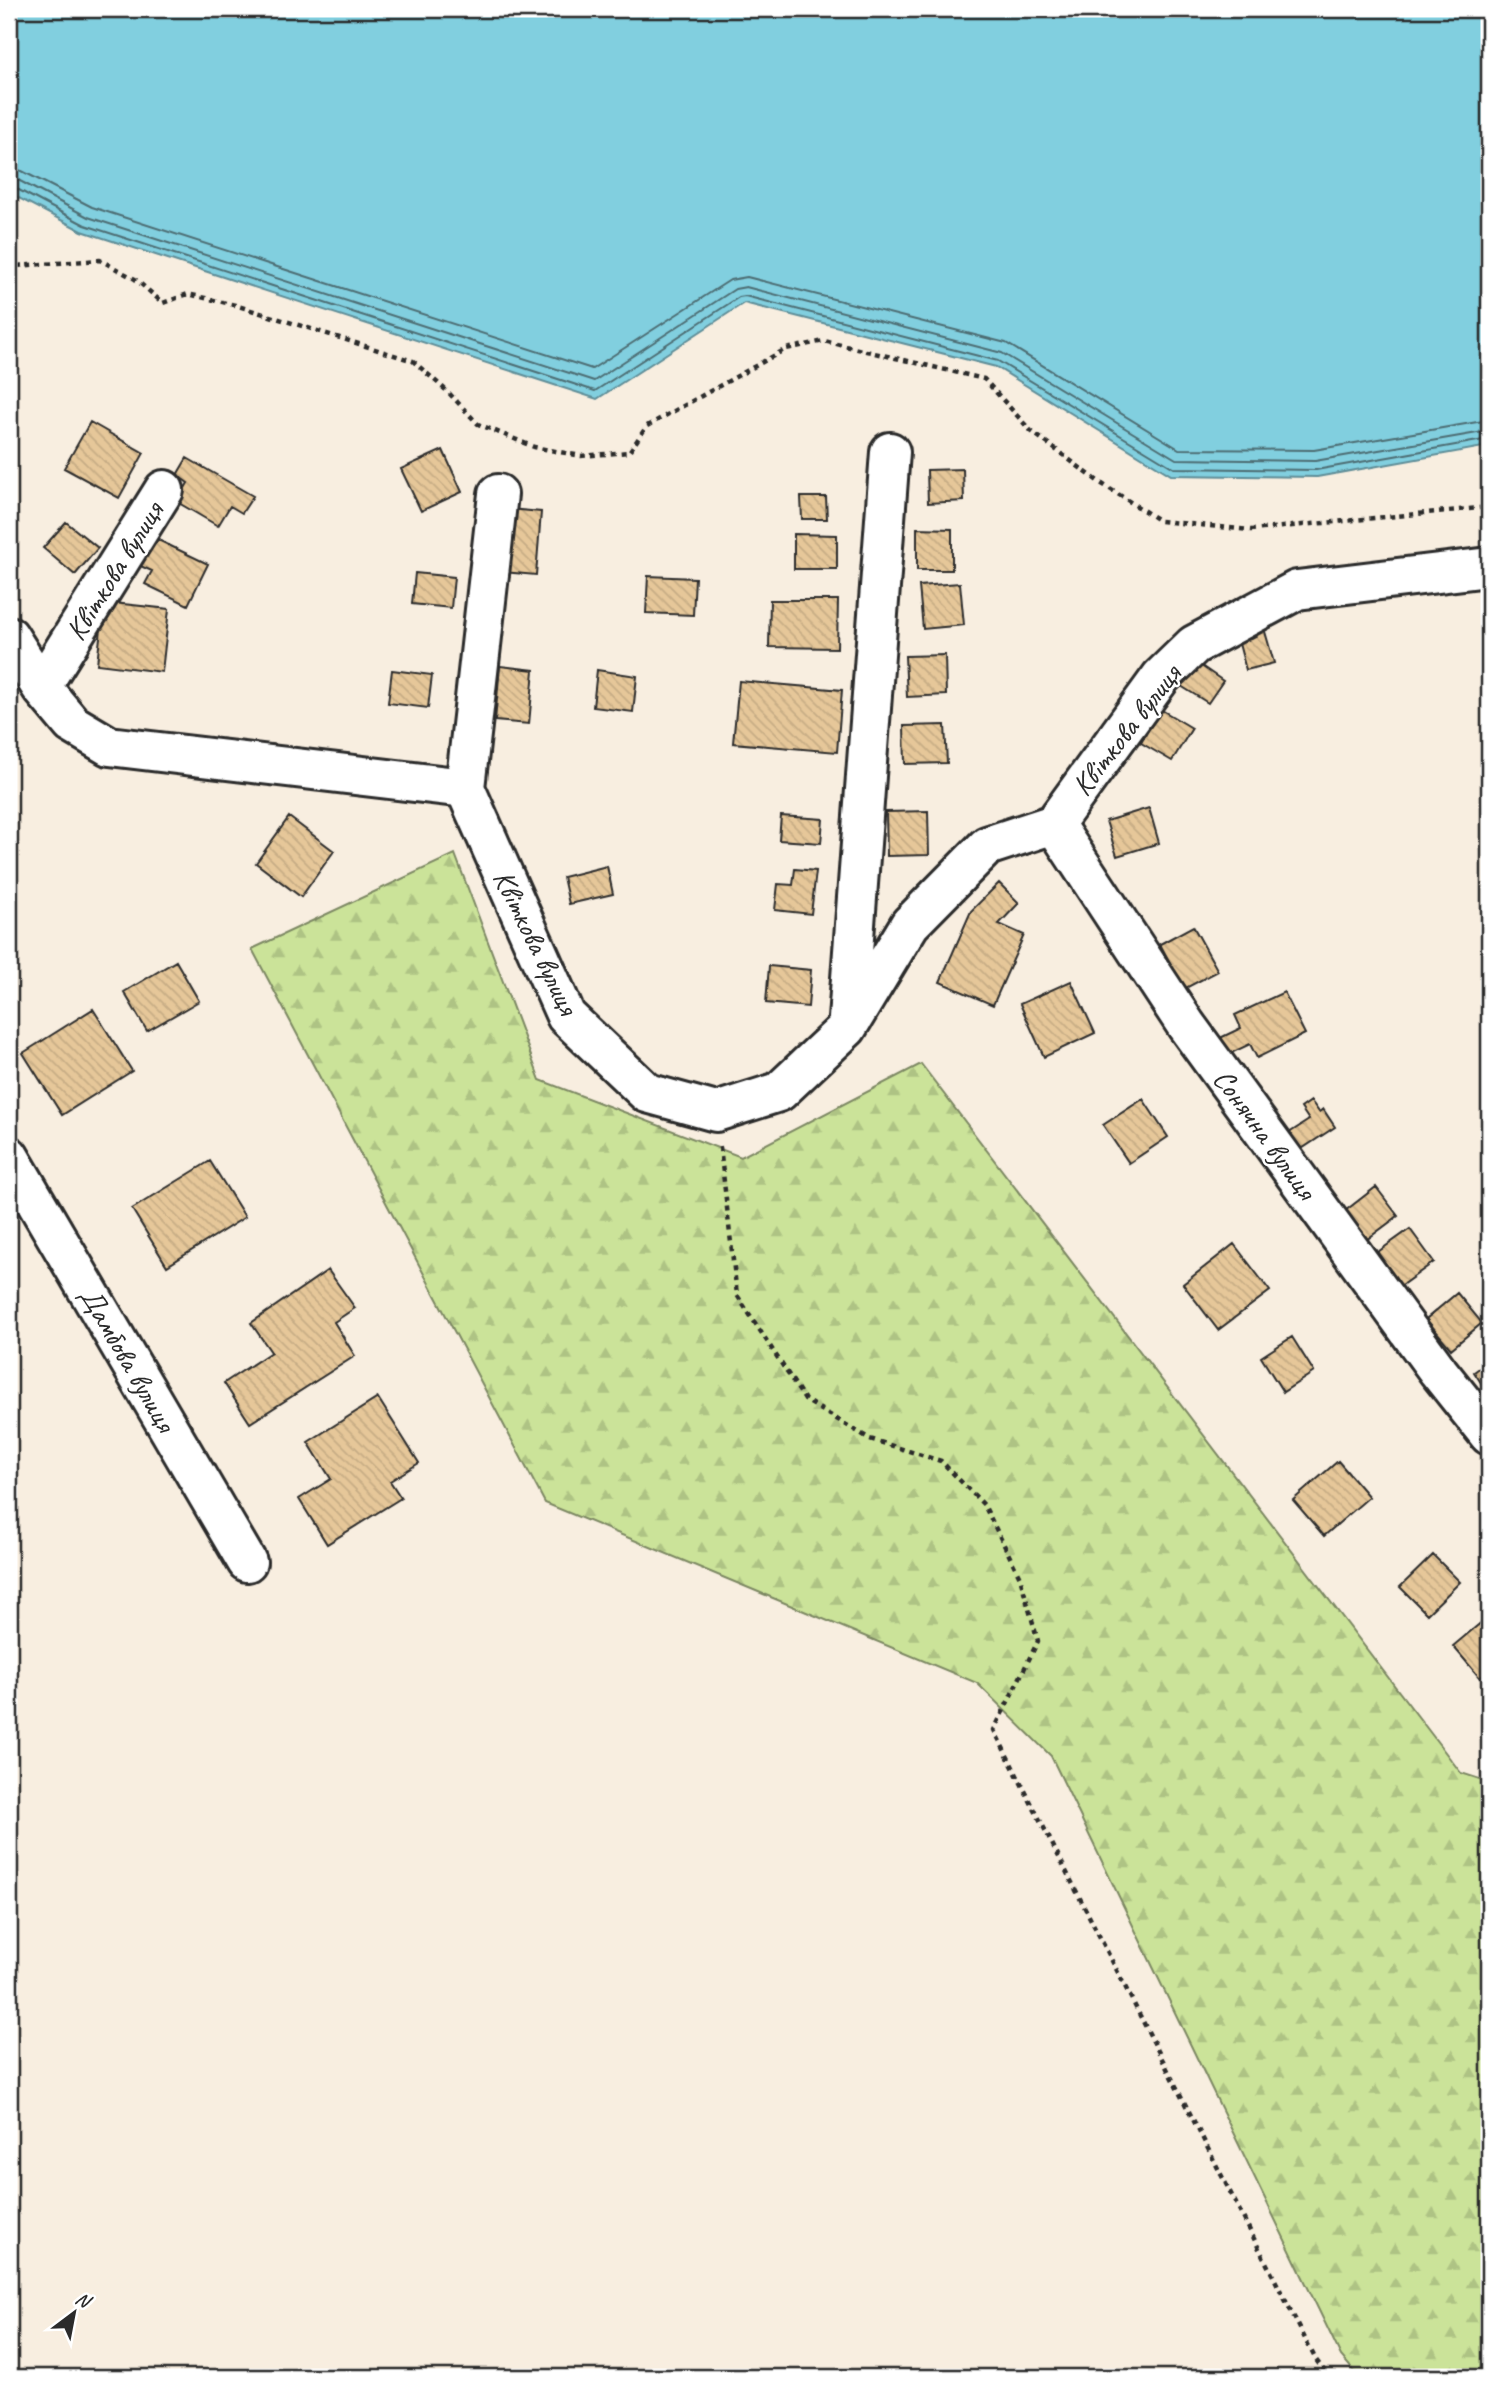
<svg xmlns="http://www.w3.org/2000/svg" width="1498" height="2386" viewBox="0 0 1498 2386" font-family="Caveat,sans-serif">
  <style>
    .forest { fill: url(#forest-firs); stroke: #7b8762; stroke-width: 2 }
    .water { fill: #81cfdf; stroke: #5f8d97; stroke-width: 2 }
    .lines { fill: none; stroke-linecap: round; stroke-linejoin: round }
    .shore { stroke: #4d6d73; stroke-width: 2 }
    .building { fill: url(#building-back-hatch); stroke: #2b2b2b; stroke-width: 2 }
    .minor-casing { stroke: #2b2b2b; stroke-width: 44 }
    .path { stroke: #2b2b2b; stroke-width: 4.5; stroke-dasharray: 5 5; stroke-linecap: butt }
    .minor { stroke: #fff; stroke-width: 38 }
    .labels { text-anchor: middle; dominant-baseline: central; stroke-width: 5; stroke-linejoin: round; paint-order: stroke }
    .street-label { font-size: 30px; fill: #2b2b2b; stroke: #fff }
  </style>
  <defs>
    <pattern id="forest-firs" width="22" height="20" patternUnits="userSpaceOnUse" patternTransform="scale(1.75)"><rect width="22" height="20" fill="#cbe399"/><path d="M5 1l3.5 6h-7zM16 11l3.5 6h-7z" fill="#aec384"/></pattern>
    <pattern id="building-back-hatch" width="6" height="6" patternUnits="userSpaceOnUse" patternTransform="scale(1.75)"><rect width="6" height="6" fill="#e6c799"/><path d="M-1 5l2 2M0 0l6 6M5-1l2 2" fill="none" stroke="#c5ab84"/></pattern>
  </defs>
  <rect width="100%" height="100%" fill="#f8eee0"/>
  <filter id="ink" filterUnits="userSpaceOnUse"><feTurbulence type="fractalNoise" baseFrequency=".0143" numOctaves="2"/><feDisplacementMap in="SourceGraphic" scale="14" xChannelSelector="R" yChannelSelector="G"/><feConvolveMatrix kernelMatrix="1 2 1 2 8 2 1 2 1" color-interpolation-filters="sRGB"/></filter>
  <g filter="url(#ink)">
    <!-- forest -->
    <path class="forest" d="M 455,854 L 540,1080 L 741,1157 L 921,1064 L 1461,1773 L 1489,1782 L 1489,2377 L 1359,2377 L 1341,2356 L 1051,1756 L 977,1683 L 545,1503 L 252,949 Z"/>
    <!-- water -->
    <path class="water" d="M 9,9 L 1489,9 L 1489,446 L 1317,477 L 1171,475 L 996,367 L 744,303 L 597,399 L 82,231 L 9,193 Z"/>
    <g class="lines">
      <!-- shore -->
      <path class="shore" d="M 9,168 L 22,171 L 92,207 L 592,369 L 730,280 L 747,277 L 1006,343 L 1179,449 L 1314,450 L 1489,420
        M 9,179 L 18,180 L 88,217 L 594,381 L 735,289 L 746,287 L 1002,353 L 1176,459 L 1315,461 L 1489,431
        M 9,188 L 15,188 L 85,225 L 595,391 L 739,297 L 745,296 L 998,361 L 1174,468 L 1316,470 L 1489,439"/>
    </g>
    <!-- building -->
    <path class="building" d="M 90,422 L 144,453 L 119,498 L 64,468 Z
      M 443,450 L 462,492 L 421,511 L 401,469 Z
      M 187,458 L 253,496 L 242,513 L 230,506 L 218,526 L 177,502 L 188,483 L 177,475 Z
      M 963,469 L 964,501 L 928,503 L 927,470 Z
      M 801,497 L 826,497 L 827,519 L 802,519 Z
      M 509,509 L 541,512 L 536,575 L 503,572 Z
      M 66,522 L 98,548 L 75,575 L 43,548 Z
      M 917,528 L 952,529 L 952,570 L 917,570 Z
      M 794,534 L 837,535 L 837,569 L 794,569 Z
      M 152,537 L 208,564 L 188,605 L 145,584 L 152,571 L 138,565 Z
      M 415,573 L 454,577 L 451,608 L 412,604 Z
      M 648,576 L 695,578 L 693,615 L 646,613 Z
      M 960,583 L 964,625 L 923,629 L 919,586 Z
      M 770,600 L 838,600 L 837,648 L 769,647 Z
      M 104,602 L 169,609 L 162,672 L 97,664 Z
      M 1264,628 L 1274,663 L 1246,670 L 1237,636 Z
      M 945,655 L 946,695 L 907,697 L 905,656 Z
      M 1197,663 L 1223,681 L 1208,703 L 1181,686 Z
      M 500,666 L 534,670 L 529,724 L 495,721 Z
      M 392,670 L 432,675 L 428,708 L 388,703 Z
      M 597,670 L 637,676 L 633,712 L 593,707 Z
      M 739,681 L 842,690 L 837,752 L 733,743 Z
      M 1160,709 L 1192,728 L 1172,761 L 1141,743 Z
      M 945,725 L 947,763 L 905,764 L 904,726 Z
      M 1149,808 L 1159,843 L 1117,856 L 1106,821 Z
      M 928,811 L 929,855 L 887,856 L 886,812 Z
      M 781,816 L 823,819 L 821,843 L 779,840 Z
      M 289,817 L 334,851 L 301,897 L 256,863 Z
      M 607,866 L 613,894 L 569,904 L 563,877 Z
      M 795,869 L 816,871 L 811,914 L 775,910 L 778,884 L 793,885 Z
      M 999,883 L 1019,903 L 999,924 L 1024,935 L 993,1005 L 940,982 L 971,911 Z
      M 1193,926 L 1218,971 L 1184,989 L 1160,944 Z
      M 176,961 L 199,1001 L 147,1031 L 124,992 Z
      M 769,966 L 811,970 L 808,1007 L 766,1003 Z
      M 1071,981 L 1095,1033 L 1044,1057 L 1020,1004 Z
      M 1284,992 L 1305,1034 L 1257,1058 L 1250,1044 L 1227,1055 L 1218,1039 L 1241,1028 L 1235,1015 Z
      M 93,1009 L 132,1071 L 62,1115 L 23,1053 Z
      M 1143,1099 L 1168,1137 L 1129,1163 L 1103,1125 Z
      M 1311,1101 L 1319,1112 L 1323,1109 L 1335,1127 L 1300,1150 L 1289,1133 L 1309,1120 L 1301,1108 Z
      M 210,1161 L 245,1217 L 167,1266 L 132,1209 Z
      M 1376,1187 L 1398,1216 L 1366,1240 L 1345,1211 Z
      M 1410,1229 L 1434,1262 L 1399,1287 L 1375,1254 Z
      M 1234,1244 L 1270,1291 L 1218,1330 L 1183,1284 Z
      M 328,1270 L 355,1308 L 334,1322 L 355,1356 L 250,1423 L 224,1383 L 271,1352 L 251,1323 Z
      M 1457,1293 L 1482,1323 L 1451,1349 L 1426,1319 Z
      M 1292,1337 L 1314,1372 L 1283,1392 L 1261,1357 Z
      M 1489,1361 L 1489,1395 L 1474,1372 Z
      M 378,1398 L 419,1463 L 390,1481 L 401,1498 L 327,1544 L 299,1499 L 331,1479 L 308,1442 Z
      M 1338,1461 L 1369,1497 L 1324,1536 L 1293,1500 Z
      M 1433,1555 L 1460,1582 L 1427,1614 L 1400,1587 Z
      M 1489,1616 L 1489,1670 L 1480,1678 L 1453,1646 Z"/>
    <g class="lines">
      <defs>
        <path id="minor" d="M 9,636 L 41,687 L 72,724 L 109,746 L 465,788 L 566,1016 L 647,1093 L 716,1112 L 779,1092 L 847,1028 L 910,924 L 987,846 L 1054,824 L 1161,677 L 1194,645 L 1297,590 L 1489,567
          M 41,687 L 164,490
          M 465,788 L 498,494
          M 1054,824 L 1186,1025 L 1438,1371 L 1489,1435
          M 848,1019 L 890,452
          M 9,1156 L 247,1562"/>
      </defs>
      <!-- minor casing -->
      <use href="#minor" class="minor-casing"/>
      <!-- path -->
      <path class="path" d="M 9,261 L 15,266 L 100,260 L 135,279 L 163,303 L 188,294 L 235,305 L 413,361 L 448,392 L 478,424 L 534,447 L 581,456 L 629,452 L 647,426 L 786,349 L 824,341 L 984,379 L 1031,431 L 1099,482 L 1160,521 L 1251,530 L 1489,507
        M 720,1147 L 737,1295 L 805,1400 L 870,1439 L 941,1461 L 984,1505 L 1020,1577 L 1038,1641 L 994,1730 L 1316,2360 L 1329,2377"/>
      <!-- minor -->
      <use href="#minor" class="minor"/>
    </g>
  </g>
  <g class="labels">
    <!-- street labels -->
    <g class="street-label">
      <text transform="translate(114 571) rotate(-58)">Квіткова вулиця</text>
      <text transform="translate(1126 730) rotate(-52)">Квіткова вулиця</text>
      <text transform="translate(536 942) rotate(64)">Квіткова вулиця</text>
      <text transform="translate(1265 1134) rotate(54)">Сонячна вулиця</text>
      <text transform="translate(128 1359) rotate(60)">Дамбова вулиця</text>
    </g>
  </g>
  <!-- margin -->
  <rect width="1498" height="2386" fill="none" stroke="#fff" stroke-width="35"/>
  <rect x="18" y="18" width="1463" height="2351" fill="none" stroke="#2b2b2b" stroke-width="2.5" filter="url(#ink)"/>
  <!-- north arrow -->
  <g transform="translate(74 2313) rotate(32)" stroke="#ffffff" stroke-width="5" paint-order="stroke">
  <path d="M0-5L12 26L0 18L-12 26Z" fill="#2b2b2b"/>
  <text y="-10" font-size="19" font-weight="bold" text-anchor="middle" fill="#2b2b2b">N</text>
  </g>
</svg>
